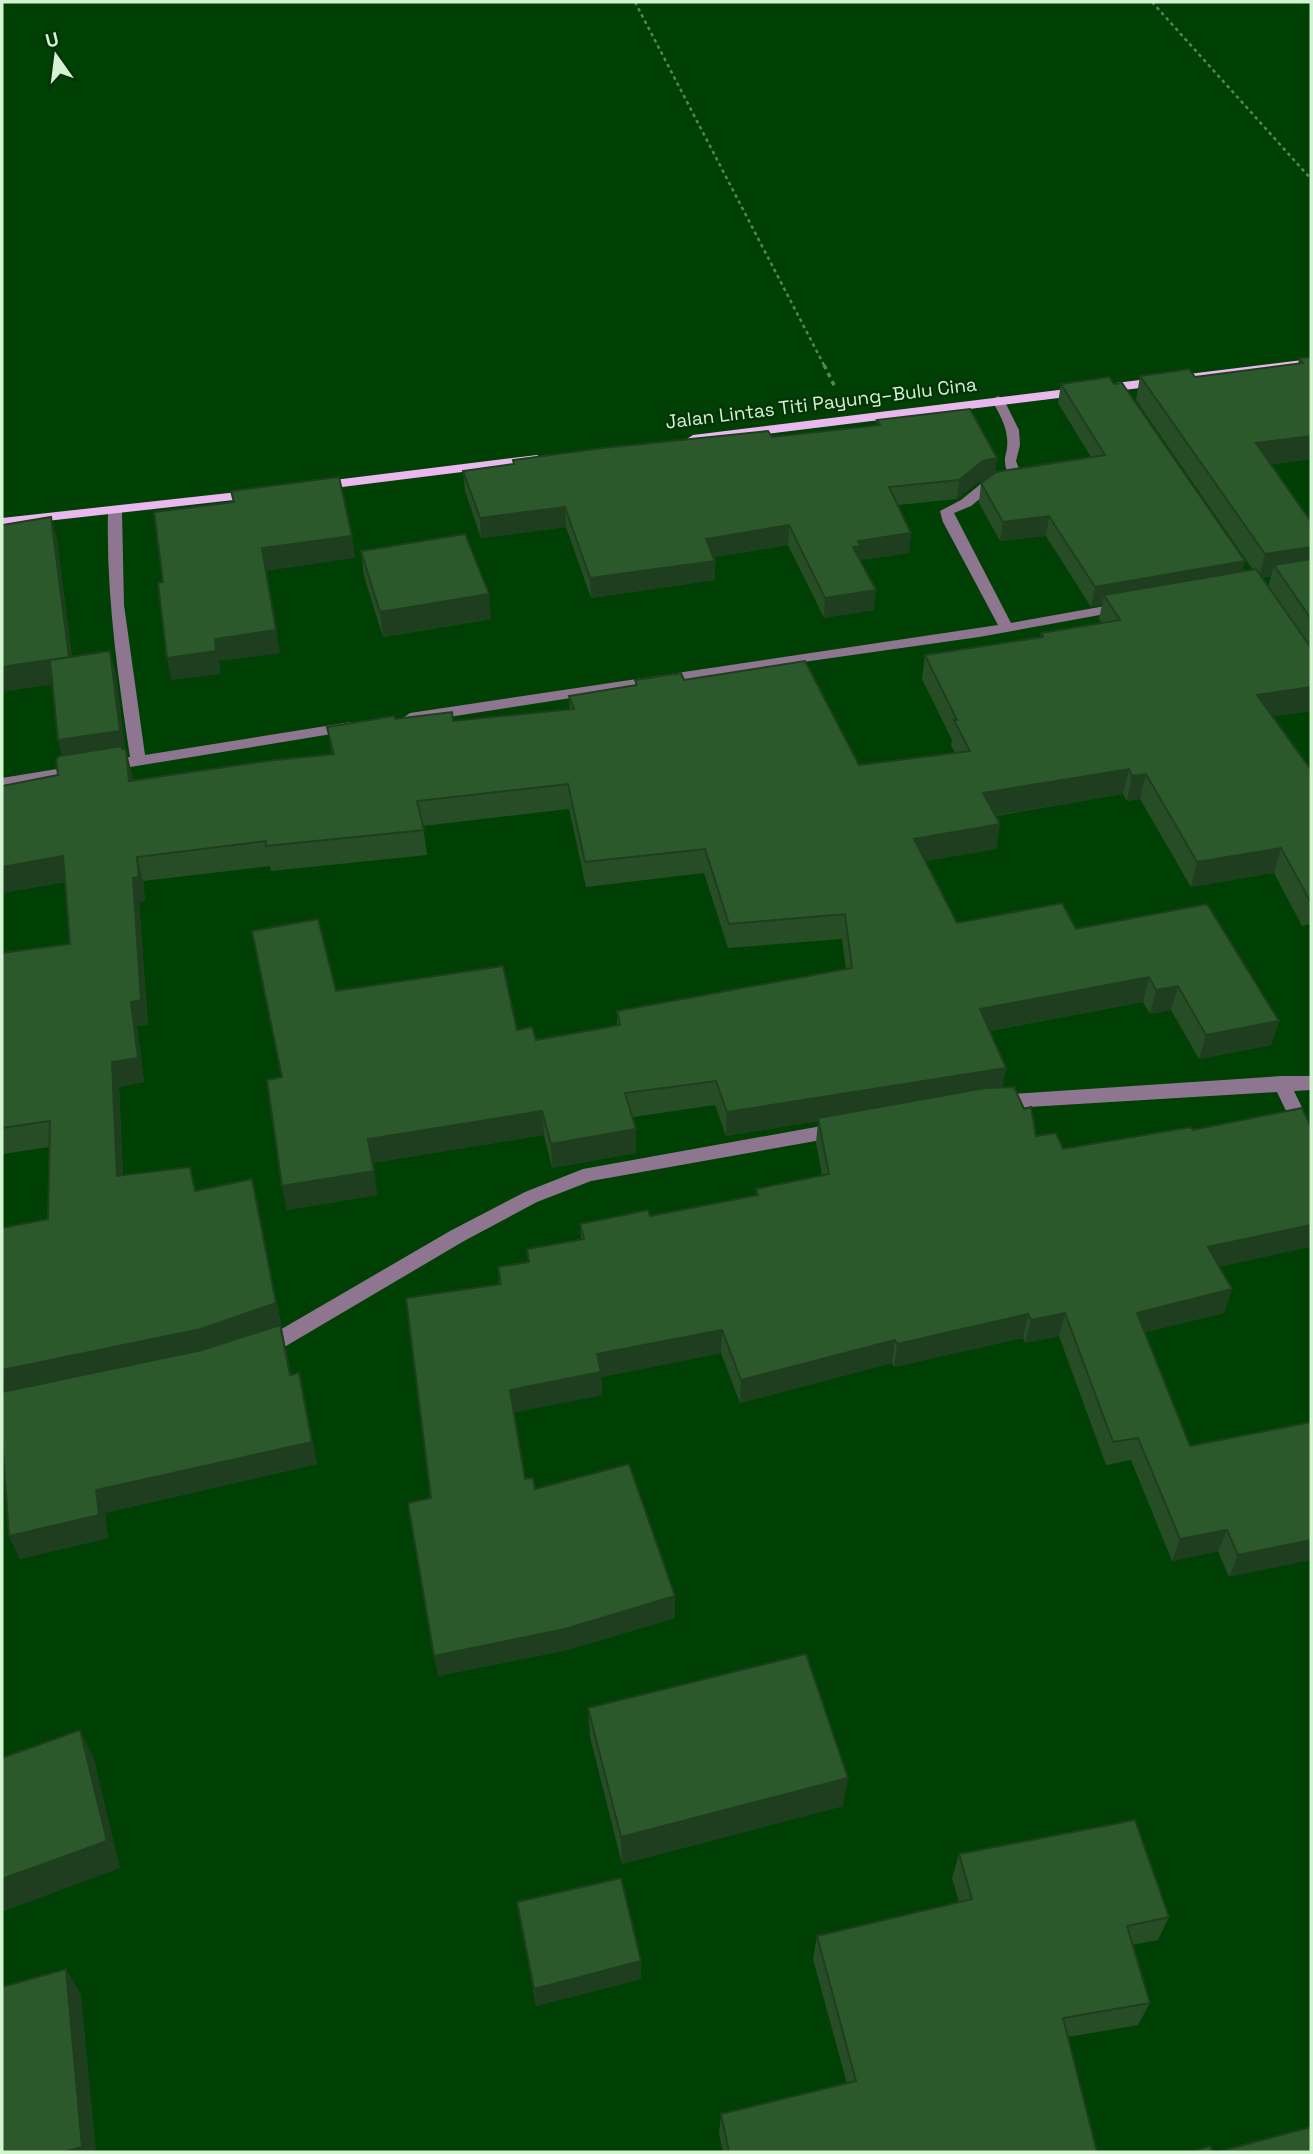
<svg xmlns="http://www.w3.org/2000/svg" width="1313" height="2154" viewBox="0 0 1313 2154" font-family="'Space Grotesk',sans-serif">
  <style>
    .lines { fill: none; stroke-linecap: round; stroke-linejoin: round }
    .path-far1 { stroke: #548756; stroke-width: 2.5; stroke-dasharray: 3.5 3.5; stroke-linecap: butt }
    .path { stroke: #548756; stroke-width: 3.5; stroke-dasharray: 4.5 4.5; stroke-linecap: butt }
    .minor { fill: #8e7690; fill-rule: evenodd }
    .major { fill: #eab8ee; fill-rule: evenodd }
    .wall { fill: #264d26; fill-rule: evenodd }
    .shaded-wall { fill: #1f3e1f }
    .building { fill: #2c592c; stroke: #1f3e1f; stroke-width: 2 }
    .labels { text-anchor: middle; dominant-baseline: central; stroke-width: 5; stroke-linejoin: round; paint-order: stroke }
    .far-street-label { font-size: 19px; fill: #d4f3d3; stroke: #043307 }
  </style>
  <rect width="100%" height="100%" fill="#004004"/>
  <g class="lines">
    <!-- path-far1 -->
    <path class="path-far1" d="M 635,2 L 825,367
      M 1152,2 L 1311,179"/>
    <!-- path -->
    <path class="path" d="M 824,365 L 835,387"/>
    <!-- minor -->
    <path class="minor" d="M 998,396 L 1004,400 L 1019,430 L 1020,445 L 1016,461 L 1023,479 L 992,489 L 971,506 L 954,513 L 1011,623 L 1122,603 L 1127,604 L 1127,610 L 979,637 L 796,663 L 410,723 L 403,718 L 410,713 L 998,625 L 943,522 L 940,511 L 961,500 L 982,483 L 1009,477 C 1000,454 1009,457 1007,438 C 1006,424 998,412 992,400 Z
      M 115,508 L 122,512 L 124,605 L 145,755 L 351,722 L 359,727 L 356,730 L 2,788 L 2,778 L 130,757 C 118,676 106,595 108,512 Z
      M 1282,1076 L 1311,1076 L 1311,1090 L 1294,1091 L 1311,1126 L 1311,1152 L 1305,1150 L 1277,1092 L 997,1109 L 991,1107 L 988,1102 L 991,1097 L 997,1095 Z
      M 838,1123 L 844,1125 L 847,1130 L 844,1135 L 838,1137 L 591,1181 L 537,1202 L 464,1241 L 286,1346 L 262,1353 L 255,1351 L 252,1345 L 255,1339 L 273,1334 L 450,1231 L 525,1192 L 583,1169 Z"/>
    <!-- major -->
    <path class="major" d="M 1311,359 L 1311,367 L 693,443 L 687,439 L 693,435 Z
      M 537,455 L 544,459 L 542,462 L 318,490 L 311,486 L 318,482 Z
      M 256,490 L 261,491 L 261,497 L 2,526 L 2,518 Z"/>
  </g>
  <!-- wall -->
  <path class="wall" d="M 1311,357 L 1311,459 L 1271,464 L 1311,522 L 1311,711 L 1272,716 L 1311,770 L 1311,924 L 1302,926 L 1274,873 L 1191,887 L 1140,799 L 1127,801 L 1123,794 L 996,816 L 1000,824 L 996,849 L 925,861 L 957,923 L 1076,929 L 1279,1021 L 1271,1045 L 1199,1059 L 1171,1010 L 1150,1014 L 1143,1002 L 989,1031 L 1006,1068 L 1002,1087 L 1036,1136 L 1063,1149 L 1219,1267 L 1232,1289 L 1224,1313 L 1145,1332 L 1190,1446 L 1311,1422 L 1229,1577 L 1218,1551 L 1172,1561 L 1131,1460 L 1106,1465 L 1059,1336 L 1025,1343 L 1023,1338 L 894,1367 L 892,1363 L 740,1403 L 721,1353 L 601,1377 L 602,1395 L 514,1412 L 525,1479 L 535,1489 L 675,1596 L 675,1618 L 567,1650 L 438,1676 L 431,1498 L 499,1284 L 498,1267 L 528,1262 L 527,1249 L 581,1239 L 580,1224 L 650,1216 L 756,1195 L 756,1189 L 822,1175 L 816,1143 L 818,1121 L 726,1136 L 715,1105 L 633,1117 L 636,1129 L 636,1153 L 552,1168 L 544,1135 L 372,1163 L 377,1195 L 287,1210 L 282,1186 L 282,1077 L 336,991 L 517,1030 L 536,1040 L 617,1025 L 617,1011 L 846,969 L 842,939 L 728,948 L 704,873 L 586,887 L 569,809 L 423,826 L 427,855 L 271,871 L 270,866 L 143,881 L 145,901 L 139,902 L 148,1025 L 137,1026 L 144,1082 L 119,1087 L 123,1176 L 257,1203 L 291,1375 L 299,1373 L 317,1464 L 105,1513 L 108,1538 L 20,1559 L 9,1536 L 5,1391 L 48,1219 L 49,1147 L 3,1154 L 2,1150 L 2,953 L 70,944 L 65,882 L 2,893 L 58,775 L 62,755 L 52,684 L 51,517 L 57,540 L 72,657 L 110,651 L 116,676 L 125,749 L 133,781 L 332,754 L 327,727 L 395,719 L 453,721 L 570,709 L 569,696 L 635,686 L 635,680 L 684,680 L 859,765 L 955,753 L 951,745 L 952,740 L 922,679 L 925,655 L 1040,637 L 1041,633 L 1102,623 L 1099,619 L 1102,605 L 1091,607 L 1046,536 L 1000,541 L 979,503 L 981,483 L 986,480 L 980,481 L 957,499 L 898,505 L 911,533 L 909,553 L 860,560 L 874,610 L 824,618 L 788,545 L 714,557 L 715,580 L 591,598 L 566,527 L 481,538 L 465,491 L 463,471 L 513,464 L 513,460 L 772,437 L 876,426 L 877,420 L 995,472 L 1091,457 L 1058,403 L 1061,384 L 1243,571 L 1253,570 L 1136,400 L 1140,376 L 1195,377 L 1298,364 L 1299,358 ZM 1271,576 L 1268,587 L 1262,578 Z
    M 361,551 L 491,619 L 383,637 L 364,576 Z
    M 588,1708 L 843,1806 L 622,1864 L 590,1737 Z
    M 959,1854 L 1169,1917 L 1158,1940 L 1132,1945 L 1150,2003 L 1138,2025 L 1068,2037 L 1097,2152 L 723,2152 L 719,2134 L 721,2114 L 847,2084 L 813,1959 L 817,1936 L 959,1902 L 952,1878 Z
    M 517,1902 L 641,1961 L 641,1979 L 536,2006 Z"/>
  <!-- shaded-wall -->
  <path class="shaded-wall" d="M 1311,436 L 1311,459 L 1250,467 L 1256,443 Z
    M 997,458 L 995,477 L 980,481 L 957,499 L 959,480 L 983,461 Z
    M 565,507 L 566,527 L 481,538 L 480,518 Z
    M 1049,516 L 1046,536 L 1000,541 L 1003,522 Z
    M 51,517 L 57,540 L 75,681 L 2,692 L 2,667 Z
    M 789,525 L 788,545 L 706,558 L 706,539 Z
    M 911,533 L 909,553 L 860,560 L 853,547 L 858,541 Z
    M 352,536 L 355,558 L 266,571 L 262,548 Z
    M 1311,547 L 1311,570 L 1274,565 L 1271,576 L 1259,578 L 1265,554 Z
    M 715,561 L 715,580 L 591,598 L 590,578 Z
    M 1245,561 L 1241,581 L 1104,595 L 1102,605 L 1091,607 L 1095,587 Z
    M 876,590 L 874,610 L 824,618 L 825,598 Z
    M 489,594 L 491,619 L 383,637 L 380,612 Z
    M 276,630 L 280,653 L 219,661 L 221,674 L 171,680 L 167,658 L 215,639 Z
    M 110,651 L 116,676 L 126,756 L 126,749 L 132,774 L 135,806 L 65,766 L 58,740 Z
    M 1311,687 L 1311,711 L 1250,720 L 1257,695 Z
    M 1129,769 L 1123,794 L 980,818 L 983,793 Z
    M 1146,774 L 1140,799 L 1127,801 L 1132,776 Z
    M 1000,824 L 996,849 L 911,864 L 914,839 Z
    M 1281,848 L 1274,873 L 1191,887 L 1197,862 Z
    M 63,856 L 70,881 L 2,893 L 2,867 Z
    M 137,857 L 143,881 L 145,901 L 139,902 L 148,1025 L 137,1026 L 144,1082 L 119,1087 L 124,1200 L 117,1176 L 112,1062 L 131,1002 L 133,878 Z
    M 1149,977 L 1143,1002 L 975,1033 L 980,1009 Z
    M 1178,986 L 1171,1010 L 1150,1014 L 1156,990 Z
    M 1279,1021 L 1271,1045 L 1199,1059 L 1206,1035 Z
    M 1006,1068 L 1001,1092 L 818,1118 L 818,1121 L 726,1136 L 727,1112 Z
    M 542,1111 L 544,1135 L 372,1163 L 368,1139 Z
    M 636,1129 L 636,1153 L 552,1168 L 551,1144 Z
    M 374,1171 L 377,1195 L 287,1210 L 282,1186 Z
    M 252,1179 L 296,1399 L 207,1352 L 7,1394 L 2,1383 L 2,1368 Z
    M 1311,1225 L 1311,1247 L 1200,1271 L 1208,1247 Z
    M 1232,1289 L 1224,1313 L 1130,1336 L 1137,1313 Z
    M 1065,1313 L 1059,1336 L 1025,1343 L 1031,1320 Z
    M 1028,1314 L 1023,1338 L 894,1367 L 897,1344 Z
    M 722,1330 L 721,1353 L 601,1377 L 602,1395 L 512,1413 L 510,1390 L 597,1354 Z
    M 895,1340 L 892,1363 L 740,1403 L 741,1380 Z
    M 299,1373 L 317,1464 L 105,1513 L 108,1538 L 20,1559 L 9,1536 L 96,1490 Z
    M 1227,1530 L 1218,1551 L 1172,1561 L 1180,1539 Z
    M 1311,1540 L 1311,1560 L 1229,1577 L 1238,1555 Z
    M 675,1596 L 675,1618 L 567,1650 L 438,1676 L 434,1656 Z
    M 80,1730 L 94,1759 L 120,1868 L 2,1912 L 2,1879 Z
    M 848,1778 L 843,1806 L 622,1864 L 621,1837 Z
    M 641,1961 L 641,1979 L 536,2006 L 534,1989 Z
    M 66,1969 L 81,1994 L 96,2152 L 63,2152 Z"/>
  <!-- building -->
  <path class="building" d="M 1311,357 L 1311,436 L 1256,443 L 1311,522 L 1311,547 L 1265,554 L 1140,376 L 1189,369 L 1195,377 L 1303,363 L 1299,358 Z
    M 1109,377 L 1114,384 L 1122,383 L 1245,561 L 1095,587 L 1049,516 L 1003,522 L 981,483 L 996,472 L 1105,455 L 1061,384 Z
    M 970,409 L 997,458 L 983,461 L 959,480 L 889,487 L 911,533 L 858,541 L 861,546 L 853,547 L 876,590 L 825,598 L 789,525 L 706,539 L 715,561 L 590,578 L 565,507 L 480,518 L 463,471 L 514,464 L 513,460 L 603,448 L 768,431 L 772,437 L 880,425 L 877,420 Z
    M 339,477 L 352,536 L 262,548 L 276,630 L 215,639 L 216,651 L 167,658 L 158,583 L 163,582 L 154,512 L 234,502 L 231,491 Z
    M 51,517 L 69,657 L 2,667 L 2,525 Z
    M 465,534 L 489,594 L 380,612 L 361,551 Z
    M 1311,559 L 1311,619 L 1274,565 Z
    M 1256,569 L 1311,648 L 1311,687 L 1257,695 L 1311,770 L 1311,901 L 1310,901 L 1281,848 L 1197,862 L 1146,774 L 1132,776 L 1129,769 L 983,793 L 1000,824 L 914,839 L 957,923 L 1062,903 L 1076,929 L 1207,904 L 1279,1021 L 1206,1035 L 1178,986 L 1156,990 L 1149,977 L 980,1009 L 1006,1068 L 727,1112 L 716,1081 L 625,1093 L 636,1129 L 551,1144 L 542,1111 L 368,1139 L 374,1171 L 282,1186 L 267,1080 L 282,1077 L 252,931 L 318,919 L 336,991 L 503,966 L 517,1030 L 532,1027 L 536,1040 L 620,1025 L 617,1011 L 852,968 L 845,914 L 729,924 L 705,849 L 585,862 L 568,784 L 417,801 L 424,830 L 266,846 L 266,841 L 137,857 L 139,877 L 133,878 L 141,1000 L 131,1002 L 138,1058 L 112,1062 L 117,1176 L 190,1167 L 195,1191 L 252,1179 L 276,1303 L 201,1329 L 2,1370 L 2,1228 L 48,1219 L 50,1121 L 2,1128 L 2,953 L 70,944 L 63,856 L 2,867 L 2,786 L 58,775 L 56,759 L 60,756 L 122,746 L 122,749 L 126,749 L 129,781 L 266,761 L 334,754 L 327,727 L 394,716 L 395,719 L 452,712 L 453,721 L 574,709 L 569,696 L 637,685 L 635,680 L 681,673 L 684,680 L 805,661 L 859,765 L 970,751 L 954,720 L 957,720 L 925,655 L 1043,637 L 1041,633 L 1120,620 L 1104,595 Z
    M 110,651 L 120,731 L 58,740 L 50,660 Z
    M 1014,1087 L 1024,1109 L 1031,1107 L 1036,1136 L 1056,1133 L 1063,1149 L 1191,1127 L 1193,1130 L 1302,1108 L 1311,1127 L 1311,1225 L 1208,1247 L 1232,1289 L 1137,1313 L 1190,1446 L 1311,1422 L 1311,1540 L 1238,1555 L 1227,1530 L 1180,1539 L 1138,1438 L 1113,1442 L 1065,1313 L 1031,1320 L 1028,1314 L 897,1344 L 895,1340 L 741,1380 L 722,1330 L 597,1354 L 601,1372 L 510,1390 L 525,1479 L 533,1478 L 535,1489 L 629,1464 L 675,1596 L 565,1629 L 434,1656 L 408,1503 L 431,1498 L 406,1298 L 501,1284 L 498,1267 L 529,1262 L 527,1249 L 584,1239 L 580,1224 L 648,1210 L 650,1216 L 758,1195 L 756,1189 L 829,1174 L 818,1118 L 985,1088 Z
    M 280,1325 L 290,1375 L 299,1373 L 312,1442 L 96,1490 L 99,1515 L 9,1536 L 2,1436 L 2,1392 L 202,1350 Z
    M 806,1654 L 848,1778 L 621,1837 L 588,1708 Z
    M 80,1730 L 107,1841 L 2,1879 L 2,1758 Z
    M 1135,1820 L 1169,1917 L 1127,1926 L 1150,2003 L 1063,2018 L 1097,2152 L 729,2152 L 721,2114 L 856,2081 L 817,1936 L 972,1899 L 959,1854 Z
    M 621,1878 L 641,1961 L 534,1989 L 517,1902 Z
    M 66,1969 L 82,2147 L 63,2152 L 2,2152 L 2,1987 Z
    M 1311,2127 L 1311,2152 L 1217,2152 Z
    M 1210,2146 L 1213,2152 L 1191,2152 Z"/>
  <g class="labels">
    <!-- far-street labels -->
    <g class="far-street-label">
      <text transform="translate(821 403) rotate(-7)">Jalan Lintas Titi Payung–Bulu Cina</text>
    </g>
  </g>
  <!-- border -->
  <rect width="1313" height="2154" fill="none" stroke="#d4f3d3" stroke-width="7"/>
  <!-- north arrow -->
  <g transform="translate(56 56) rotate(346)" stroke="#043307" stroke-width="5" paint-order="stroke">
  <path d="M0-5L12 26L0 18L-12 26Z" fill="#d4f3d3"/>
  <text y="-10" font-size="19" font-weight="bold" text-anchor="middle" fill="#d4f3d3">U</text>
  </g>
</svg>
